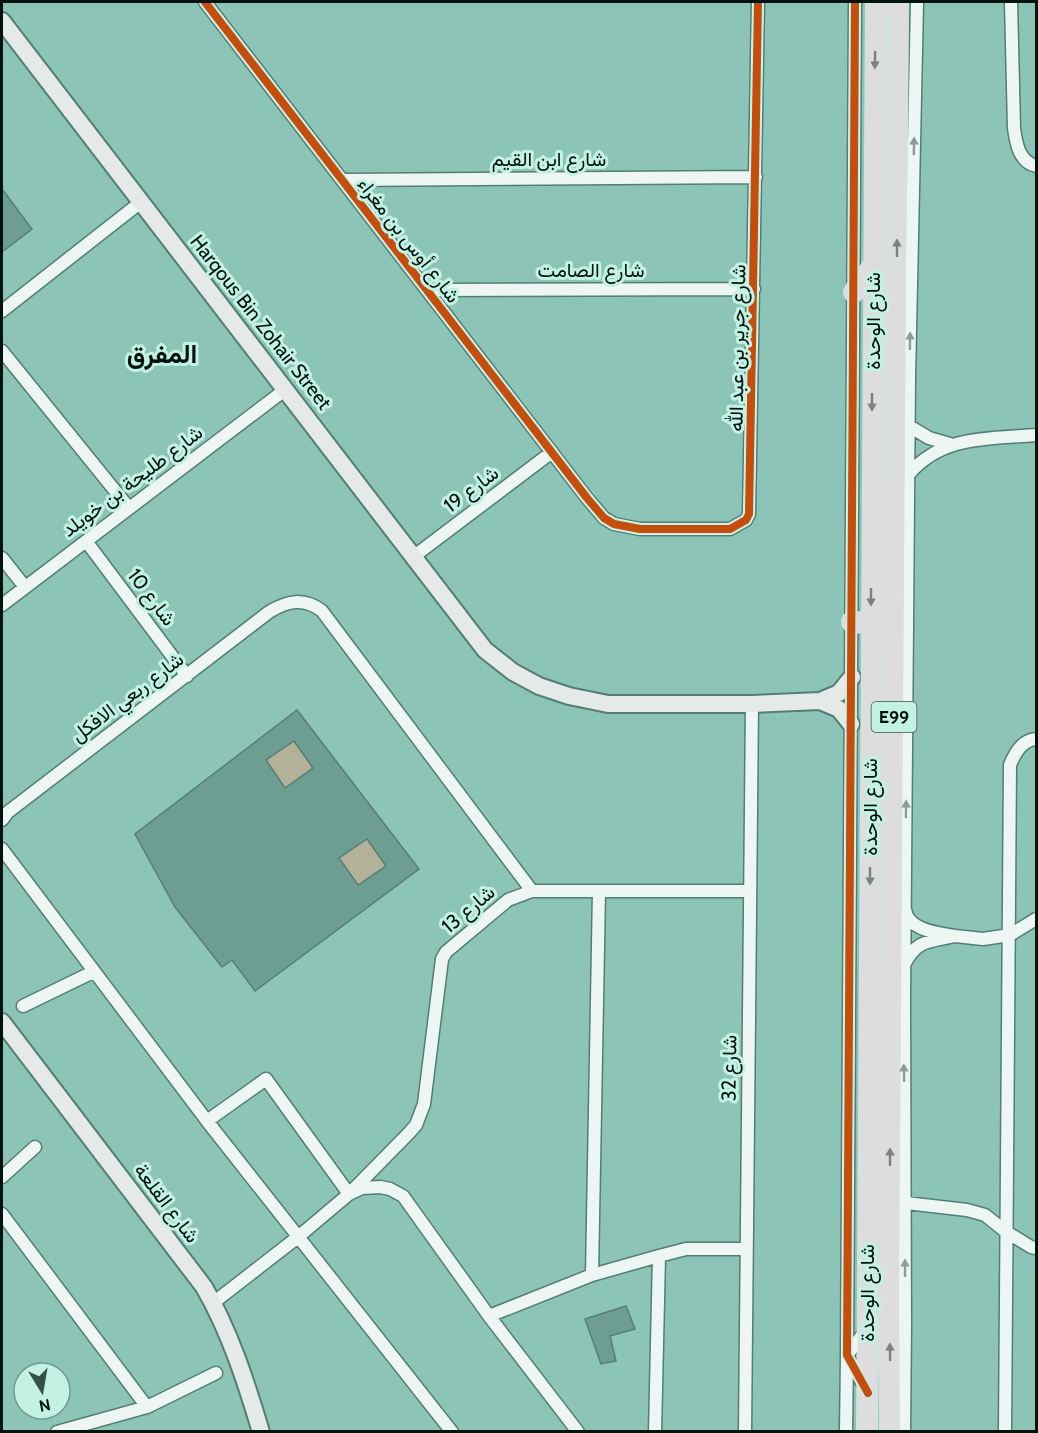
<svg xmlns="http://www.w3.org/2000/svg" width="1038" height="1433" viewBox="0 0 1038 1433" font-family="Cabin,Vazirmatn,sans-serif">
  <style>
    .green { fill: #b3b197 }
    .building { fill: #6e9d92; stroke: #547f76; stroke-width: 1.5; fill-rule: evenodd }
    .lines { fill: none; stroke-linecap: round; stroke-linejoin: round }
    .street-casing { stroke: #527e75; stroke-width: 15 }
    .secondary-casing { stroke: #527e75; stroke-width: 20 }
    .primary-casing { stroke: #cbe5df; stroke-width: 22 }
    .street { stroke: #eef6f4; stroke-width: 12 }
    .secondary { stroke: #e5eae9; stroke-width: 16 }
    .primary { stroke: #dddcde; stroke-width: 20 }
    .cycleway-casing { stroke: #c3f2e5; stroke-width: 11 }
    .cycleway { stroke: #c54e0c; stroke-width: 8 }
    .oneway { fill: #7a8280 }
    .oneway2 { fill: #8f9b98 }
    .labels { text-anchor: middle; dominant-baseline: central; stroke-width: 6; stroke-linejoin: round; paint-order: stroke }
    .shield { fill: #c3f2e5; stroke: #3a564e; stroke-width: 1.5 }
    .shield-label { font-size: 18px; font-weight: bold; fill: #00130e }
    .street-label { font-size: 20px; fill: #00130e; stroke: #c3f2e5 }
    .district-label { font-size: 26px; font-weight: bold; fill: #00130e; stroke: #c3f2e5 }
  </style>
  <rect width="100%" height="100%" fill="#8cc5b7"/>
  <!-- green -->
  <path class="green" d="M 294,741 L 313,768 L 285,788 L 266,760 Z
    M 367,839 L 386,866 L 358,885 L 339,858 Z"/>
  <!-- building -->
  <path class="building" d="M 2,189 L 32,229 L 2,252 Z
    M 297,710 L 419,869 L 255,991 L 232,960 L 222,967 L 175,907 L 135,834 ZM 294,741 L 313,768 L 285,788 L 266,760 ZM 367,839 L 386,866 L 358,885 L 339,858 Z
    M 626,1306 L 635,1329 L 610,1336 L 616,1361 L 601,1364 L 585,1319 Z"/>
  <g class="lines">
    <defs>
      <path id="street" d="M 205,2 L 587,498 L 604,518 L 614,524 L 640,529 L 730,529 L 746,520 L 749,514 L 758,2
        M 855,2 L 847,1355 L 865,1388
        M 1011,2 L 1014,128 C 1016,143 1019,162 1036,166
        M 343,180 L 756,177
        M 427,290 L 754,289
        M 2,311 L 141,202
        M 2,351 L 129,508
        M 909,426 L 929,438 L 950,444
        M 909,474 C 942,435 989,439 1036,435
        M 86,541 L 187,676
        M 413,557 L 552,452
        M 2,558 L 25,587
        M 2,605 L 286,389
        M 2,820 L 8,812 L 269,612 C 287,601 304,597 322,611 L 532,891
        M 2,849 L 207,1121 L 266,1079 L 349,1194 L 408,1134 L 416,1125 L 424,1104 L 442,959 L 446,952 L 508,900 L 532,891 L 750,891
        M 905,868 L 909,378 L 917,2
        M 955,936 L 983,939 L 1010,935 L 1036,919
        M 904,965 C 917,939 929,942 955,936 C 938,933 907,930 905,909
        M 904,1000 L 905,1326
        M 902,1005 L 904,1000 L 905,868 L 902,861
        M 23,1006 L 93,972
        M 207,1121 L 452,1432
        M 2,1177 L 35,1147
        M 906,1203 L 967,1210 L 985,1215 L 1005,1231 L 1031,1247 L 1036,1248
        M 2,1214 L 147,1407
        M 592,1275 L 599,891
        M 213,1303 L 298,1237 L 349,1194 L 362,1188 L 380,1187 L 390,1189 L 403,1196 L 489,1316 L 578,1432
        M 489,1316 L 592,1275 L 659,1256 L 686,1249 L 745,1249
        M 902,1319 L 905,1326 L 904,1432
        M 57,1432 L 147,1407 L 216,1373
        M 655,1432 L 659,1256
        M 745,1432 L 752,704
        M 846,1432 L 847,1355 L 867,1329
        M 1005,1432 L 1010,765 C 1015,753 1022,740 1036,739"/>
      <path id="secondary" d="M 2,21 L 485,650 L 513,672 L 539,686 L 569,696 L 608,704 L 752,704 L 820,701 L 839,693 L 852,677
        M 820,701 L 839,709 L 851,724
        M 2,1022 L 204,1287 C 230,1332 246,1382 261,1432"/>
      <path id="primary" d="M 854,292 L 873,266
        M 852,622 L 871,623
        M 867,1432 L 876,2
        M 890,1432 L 889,1294 L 898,2"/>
    </defs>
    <!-- street casing -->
    <use href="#street" class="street-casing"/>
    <!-- secondary casing -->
    <use href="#secondary" class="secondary-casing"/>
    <!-- primary casing -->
    <use href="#primary" class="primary-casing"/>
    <!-- street -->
    <use href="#street" class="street"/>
    <!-- secondary -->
    <use href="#secondary" class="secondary"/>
    <!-- primary -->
    <use href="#primary" class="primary"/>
    <defs>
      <path id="cycleway" d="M 205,2 L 587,498 L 604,518 L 614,524 L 640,529 L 730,529 L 746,520 L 749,514 L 758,2
        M 855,2 L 847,1355 L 868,1393"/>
    </defs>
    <!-- cycleway casing -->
    <use href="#cycleway" class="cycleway-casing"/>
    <!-- cycleway -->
    <use href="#cycleway" class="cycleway"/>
  </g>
  <!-- one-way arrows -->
  <defs><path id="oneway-solid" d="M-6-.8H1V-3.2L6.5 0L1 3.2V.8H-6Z" transform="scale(1.5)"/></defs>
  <g class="oneway">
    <use href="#oneway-solid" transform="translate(875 60) rotate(91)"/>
    <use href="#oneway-solid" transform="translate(897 248) rotate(-90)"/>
    <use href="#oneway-solid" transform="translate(872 402) rotate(90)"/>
    <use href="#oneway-solid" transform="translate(871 597) rotate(90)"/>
    <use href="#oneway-solid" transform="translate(870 876) rotate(90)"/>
    <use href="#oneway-solid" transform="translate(890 1157) rotate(-90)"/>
    <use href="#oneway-solid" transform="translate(890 1352) rotate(-91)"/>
  </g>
  <g class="oneway2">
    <use href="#oneway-solid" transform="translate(914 146) rotate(-89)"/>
    <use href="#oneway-solid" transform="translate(910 341) rotate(-89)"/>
    <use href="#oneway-solid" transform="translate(906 809) rotate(-89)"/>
    <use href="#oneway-solid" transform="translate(904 1073) rotate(-91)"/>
    <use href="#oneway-solid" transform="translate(905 1268) rotate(-90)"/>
  </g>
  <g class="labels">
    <!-- shield labels -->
    <rect class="shield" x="871.5" y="702" width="45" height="30" rx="4.5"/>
    <g class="shield-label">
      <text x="894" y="717">E99</text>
    </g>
    <!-- street labels -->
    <g class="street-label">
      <text x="549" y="159">شارع ابن القيم</text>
      <text transform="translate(409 240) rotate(52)">شارع أوس بن مغراء</text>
      <text x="591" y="270">شارع الصامت</text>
      <text transform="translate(873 321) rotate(-90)">شارع الوحدة</text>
      <text transform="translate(261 322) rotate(52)">Harqous Bin Zohair Street</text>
      <text transform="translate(737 348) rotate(-89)">شارع جرير بن عبد الله</text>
      <text transform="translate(132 481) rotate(-37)">شارع طليحة بن خويلد</text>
      <text transform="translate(471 489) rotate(-37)">شارع 19</text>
      <text transform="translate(152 597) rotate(53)">شارع 10</text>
      <text transform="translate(127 697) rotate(-37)">شارع ربعي الافكل</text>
      <text transform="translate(870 807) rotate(-90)">شارع الوحدة</text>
      <text transform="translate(468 909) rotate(-40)">شارع 13</text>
      <text transform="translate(729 1068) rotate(-89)">شارع 32</text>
      <text transform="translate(167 1203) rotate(53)">شارع القلعة</text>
      <text transform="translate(867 1293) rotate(-90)">شارع الوحدة</text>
    </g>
    <!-- district labels -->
    <g class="district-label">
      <text x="162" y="354">المفرق</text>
    </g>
  </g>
  <!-- border -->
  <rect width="1038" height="1433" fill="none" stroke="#00130e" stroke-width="6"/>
  <!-- north arrow -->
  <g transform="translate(42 1391) rotate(169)"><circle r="28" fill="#c3f2e5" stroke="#75998f" stroke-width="1.5"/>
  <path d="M0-4.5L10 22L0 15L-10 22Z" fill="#315149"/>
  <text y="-9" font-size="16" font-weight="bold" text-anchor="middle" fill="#00130e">N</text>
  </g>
</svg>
